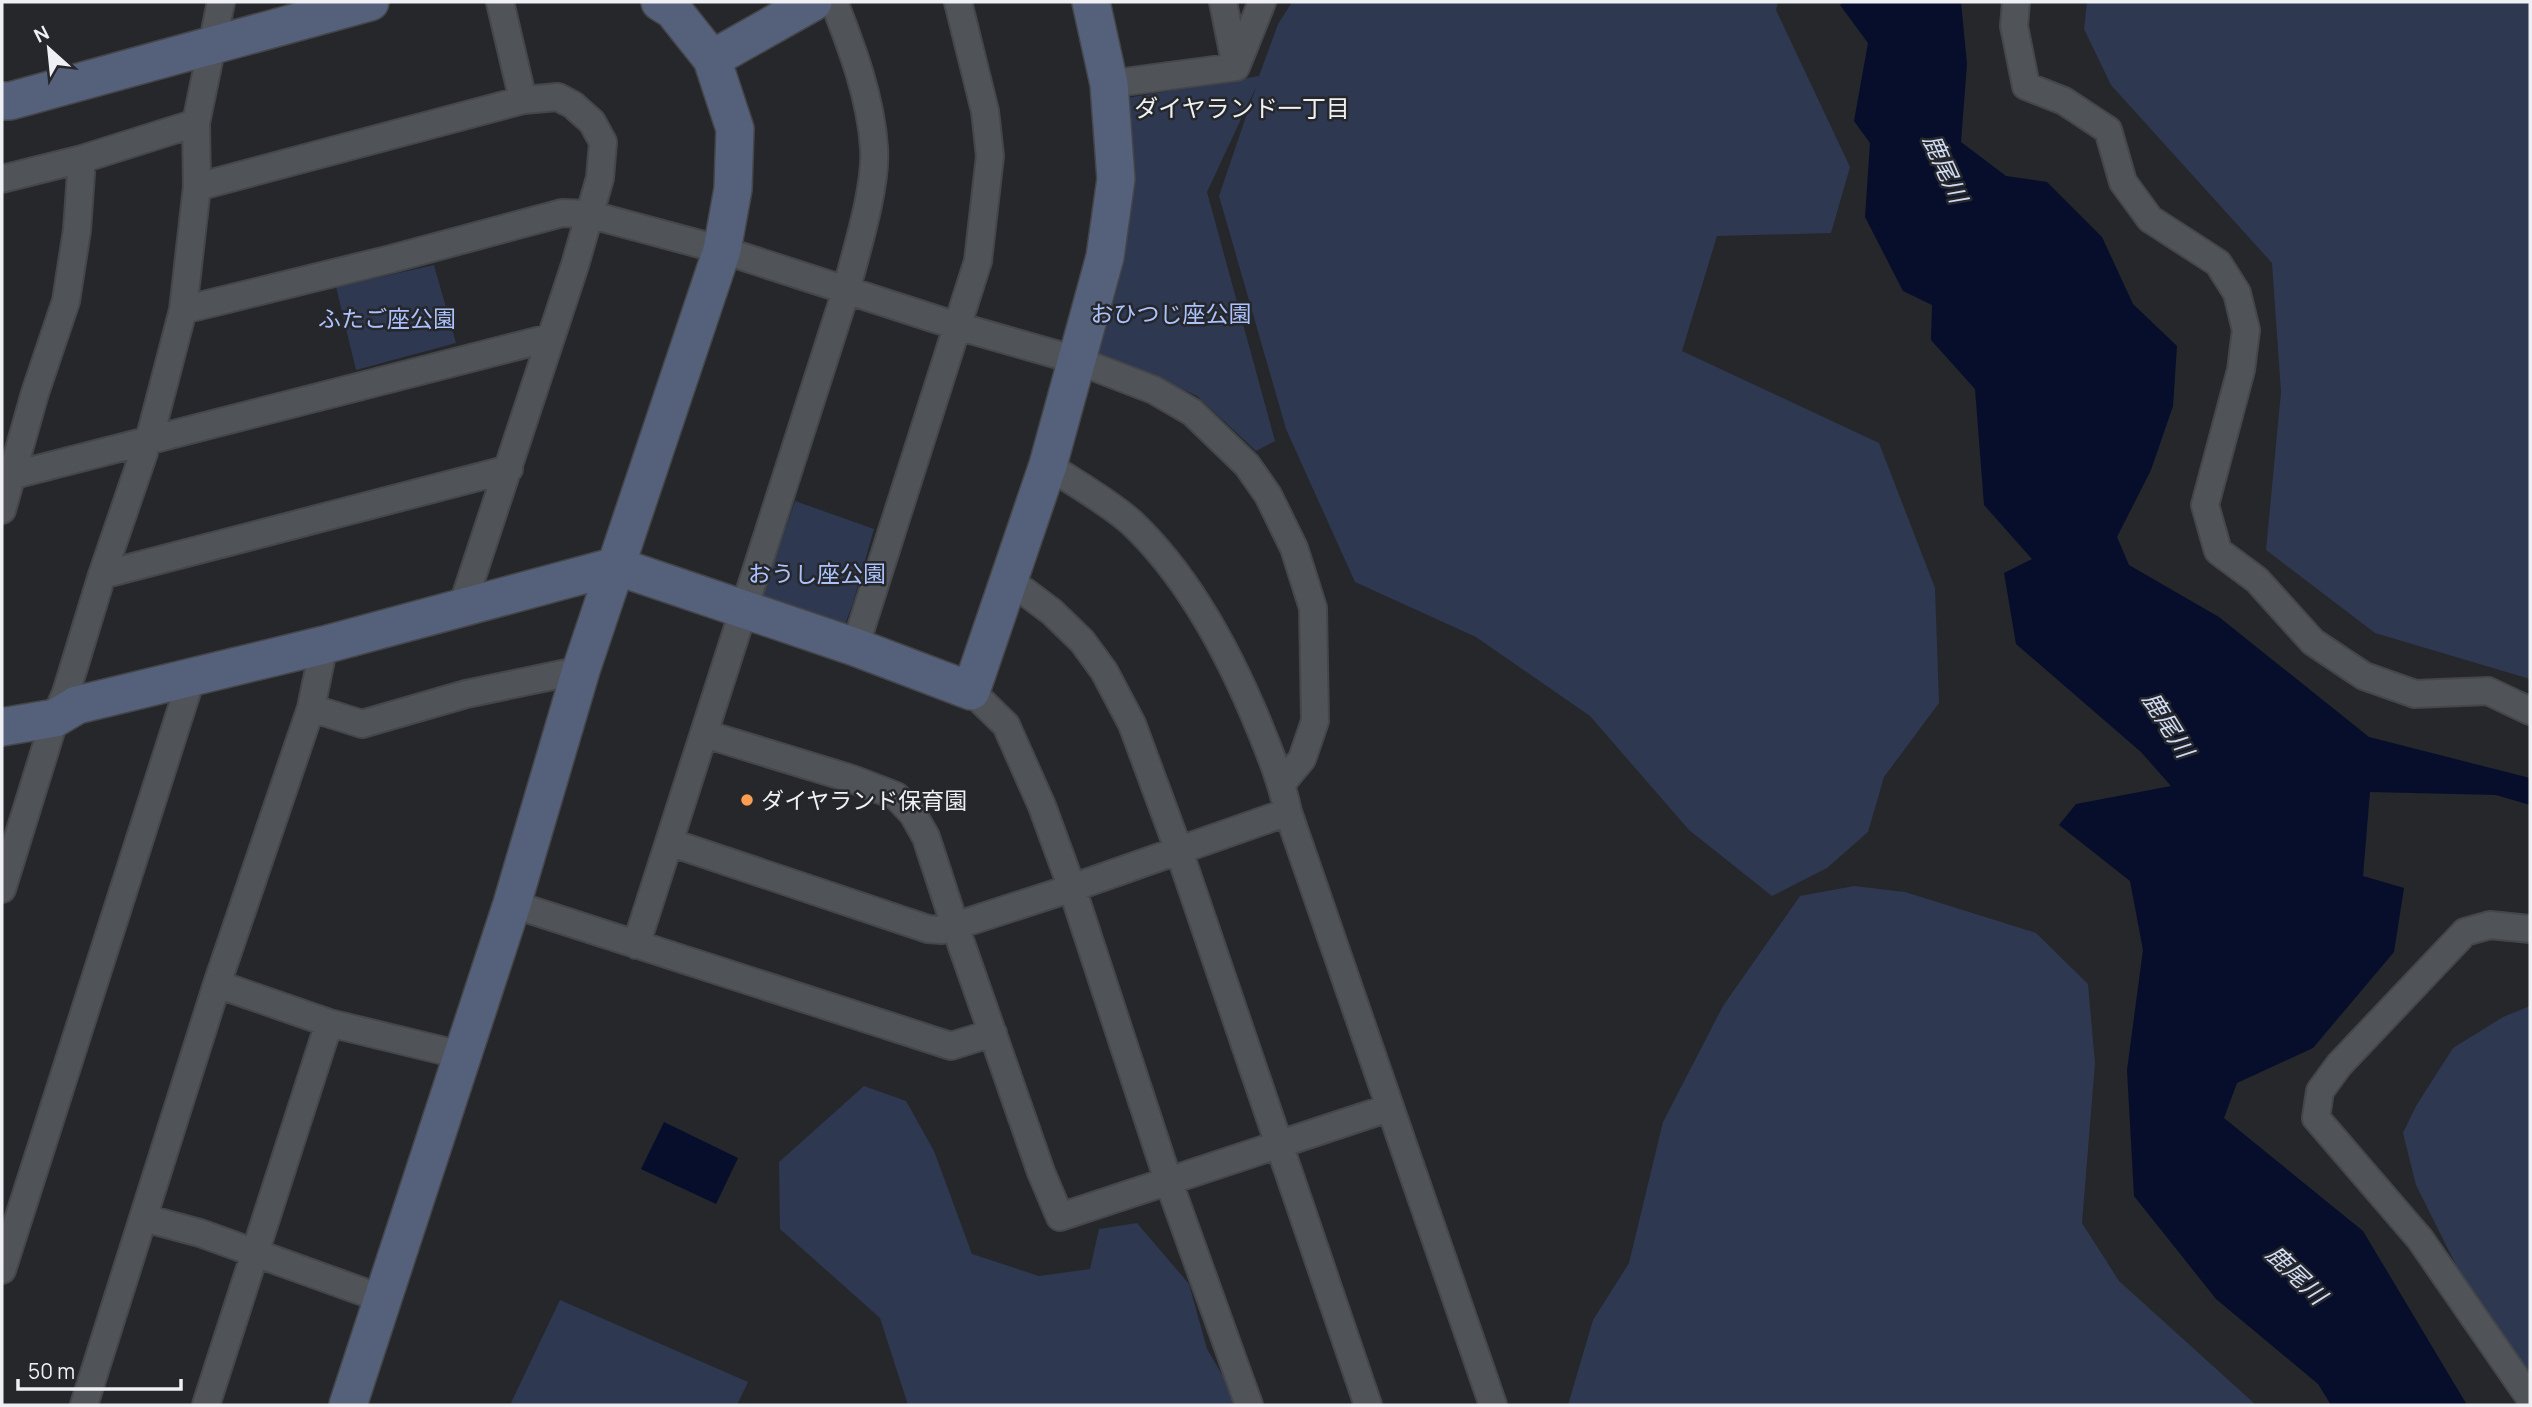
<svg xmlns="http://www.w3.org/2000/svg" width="2532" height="1407" viewBox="0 0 2532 1407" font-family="Manrope,'Noto Sans JP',sans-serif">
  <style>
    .green { fill: #2f3851 }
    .water { fill: #060e2b }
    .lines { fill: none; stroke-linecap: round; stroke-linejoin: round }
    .street-casing { stroke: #44464a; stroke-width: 30 }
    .secondary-casing { stroke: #44464a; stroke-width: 40 }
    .street { stroke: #505358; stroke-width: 26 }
    .secondary { stroke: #55607b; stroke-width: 37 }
    .poi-dot { fill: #fb9e51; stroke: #25272b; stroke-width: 2.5 }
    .labels { text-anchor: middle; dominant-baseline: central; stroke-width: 5; stroke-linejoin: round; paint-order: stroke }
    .park-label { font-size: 23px; fill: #abc2ff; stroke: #25272b }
    .poi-label { font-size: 23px; fill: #eff0f3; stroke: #25272b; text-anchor: start }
    .neighbourhood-label { font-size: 24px; fill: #eff0f3; stroke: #25272b }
    .water-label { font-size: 24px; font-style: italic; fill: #d0daf3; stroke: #25272b }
  </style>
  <rect width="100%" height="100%" fill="#25272b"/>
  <!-- green -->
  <path class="green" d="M 1292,2 L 1778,2 L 1776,10 L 1850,167 L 1831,233 L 1717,236 L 1682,351 L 1879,443 L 1935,588 L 1939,703 L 1884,777 L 1868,832 L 1827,868 L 1772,896 L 1689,830 L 1590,716 L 1476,637 L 1355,582 L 1286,429 L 1219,196 L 1256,87 L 1207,192 L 1275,441 L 1256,451 L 1197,396 L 1148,373 L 1097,354 L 1127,98 L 1259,76 L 1278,24 Z
    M 2087,2 L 2530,2 L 2530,679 L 2375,633 L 2266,550 L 2281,392 L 2272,263 L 2111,85 L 2084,29 Z
    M 434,265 L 456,343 L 356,370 L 336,287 Z
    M 795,501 L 874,529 L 853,603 L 843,630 L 761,600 Z
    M 1854,886 L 1905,892 L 2036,933 L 2088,984 L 2095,1063 L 2082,1223 L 2119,1281 L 2256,1405 L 1568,1405 L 1593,1320 L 1629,1263 L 1663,1122 L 1723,1006 L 1800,896 Z
    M 2530,1006 L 2530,1372 L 2479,1311 L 2416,1185 L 2403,1133 L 2416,1106 L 2453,1048 L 2503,1017 Z
    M 864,1086 L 906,1101 L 934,1151 L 972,1254 L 1039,1276 L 1090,1269 L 1099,1229 L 1137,1223 L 1189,1284 L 1207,1349 L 1240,1405 L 908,1405 L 880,1318 L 780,1229 L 779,1162 Z
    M 560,1300 L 748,1382 L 737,1405 L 510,1405 Z"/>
  <!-- water -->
  <path class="water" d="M 1843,2 L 1961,2 L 1967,64 L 1961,142 L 2006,176 L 2047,182 L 2102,237 L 2133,304 L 2177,346 L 2173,406 L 2151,470 L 2117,537 L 2129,565 L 2219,617 L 2369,737 L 2530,778 L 2530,805 L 2496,795 L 2370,792 L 2363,876 L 2404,888 L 2394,952 L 2313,1048 L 2237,1083 L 2224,1118 L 2363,1231 L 2467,1405 L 2331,1405 L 2318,1384 L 2216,1299 L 2134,1196 L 2127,1070 L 2143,950 L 2130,881 L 2059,825 L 2076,804 L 2171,786 L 2141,752 L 2016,644 L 2004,573 L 2032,559 L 1984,505 L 1975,389 L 1931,340 L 1932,305 L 1903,291 L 1865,217 L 1870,143 L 1854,121 L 1868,43 L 1840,5 Z
    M 664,1122 L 738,1158 L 716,1204 L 641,1169 Z"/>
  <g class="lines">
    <defs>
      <path id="street" d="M 500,2 L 523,100
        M 1223,2 L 1236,67
        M 2016,2 L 2014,26 L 2026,86 L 2064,101 L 2108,130 L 2123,182 L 2150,219 L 2218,263 L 2237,293 L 2246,330 L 2241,370 L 2205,505 L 2218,551 L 2257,580 L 2313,642 L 2364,676 L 2415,694 L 2488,691 L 2530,711
        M 1109,84 L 1236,67 L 1262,2
        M 2,179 L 82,159 L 196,123
        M 197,187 L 523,100 L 558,97 L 573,105 L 592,122 L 603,142 L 600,178 L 575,265 L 462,607
        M 183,310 L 391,259 L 562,213 L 588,214 L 722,250 L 957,326 L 1076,360 L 1154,390 L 1192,412 L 1247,465 L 1268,495 L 1294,548 L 1313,608 L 1315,721 L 1302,759 L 1282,783
        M 1048,465 C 1074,483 1109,502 1132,523 C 1189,577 1232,659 1261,731 C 1272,758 1282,783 1288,812 L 1493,1405
        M 2,471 L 14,475 L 549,338
        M 2,510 L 35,393 L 66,301 L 77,230 L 82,159
        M 102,575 L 509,469
        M 1008,586 L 1024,591 L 1052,612 L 1082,641 L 1104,671 L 1132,724 L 1179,851 L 1368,1405
        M 855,647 L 978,261 L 990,156 L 985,111 L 958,2
        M 971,691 L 1006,725 L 1042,806 L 1072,888 L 1168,1180 L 1249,1405
        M 311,708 L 362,724 L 466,694 L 581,670
        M 1288,812 L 1072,888 L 955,926 L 1041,1172 L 1060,1217 L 1389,1108
        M 669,842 L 928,929 L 942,930 L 955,926 L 926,837 L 913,814 L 896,796 L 852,779 L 705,734
        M 2,889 L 55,718 L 66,693 L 102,575 L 152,429 L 183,310 L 197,187 L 196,123 L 221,2
        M 512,904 L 951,1046 L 993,1033
        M 2530,929 L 2490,925 L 2465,932 L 2339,1065 L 2320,1091 L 2316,1118 L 2420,1239 L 2530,1398
        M 636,945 L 846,291 C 856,252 877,186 874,148 C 871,98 852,48 834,2
        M 217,984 L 329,1023 L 461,1055
        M 144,1218 L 200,1233 L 383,1299
        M 2,1270 L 192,676
        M 84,1405 L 217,984 L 311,708 L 324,645
        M 206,1405 L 329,1023"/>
      <path id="secondary" d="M 712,59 L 813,2
        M 2,101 L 10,101 L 370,2
        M 2,727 L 55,718 L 77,705 L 324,645 L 616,566 L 855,647 L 971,691 L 1048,465 L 1105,257 L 1116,179 L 1109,84 L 1091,2
        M 348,1405 L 512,904 L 581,670 L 722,250 L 733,189 L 735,129 L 712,59 L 673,10 L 660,2"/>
    </defs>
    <!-- street casing -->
    <use href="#street" class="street-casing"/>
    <!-- secondary casing -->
    <use href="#secondary" class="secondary-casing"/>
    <!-- street -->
    <use href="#street" class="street"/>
    <!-- secondary -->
    <use href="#secondary" class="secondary"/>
  </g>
  <!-- markers -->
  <circle class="poi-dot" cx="747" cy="800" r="7"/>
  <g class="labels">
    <!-- park labels -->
    <g class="park-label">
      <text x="1171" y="313">おひつじ座公園</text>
      <text x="387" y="318">ふたご座公園</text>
      <text x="817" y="573">おうし座公園</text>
    </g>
    <!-- poi labels -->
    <g class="poi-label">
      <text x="761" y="800">ダイヤランド保育園</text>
    </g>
    <!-- neighbourhood labels -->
    <g class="neighbourhood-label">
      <text x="1242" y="107">ダイヤランド一丁目</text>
    </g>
    <!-- water labels -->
    <g class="water-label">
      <text transform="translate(1946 168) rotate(66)">鹿尾川</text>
      <text transform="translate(2169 724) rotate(58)">鹿尾川</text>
      <text transform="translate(2297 1274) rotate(44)">鹿尾川</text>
    </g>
  </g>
  <!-- border -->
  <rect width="2532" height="1407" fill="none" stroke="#eff0f3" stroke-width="7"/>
  <!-- north arrow -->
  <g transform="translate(49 49) rotate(333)" stroke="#25272b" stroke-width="5" paint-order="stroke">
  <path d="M0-5L12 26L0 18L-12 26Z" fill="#eff0f3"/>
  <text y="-10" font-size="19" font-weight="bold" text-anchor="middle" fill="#eff0f3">N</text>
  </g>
  <!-- scale -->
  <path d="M18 1379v10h163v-10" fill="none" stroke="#eff0f3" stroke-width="3.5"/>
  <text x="28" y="1379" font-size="21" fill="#eff0f3" stroke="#25272b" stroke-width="5" paint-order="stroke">50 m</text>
</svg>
